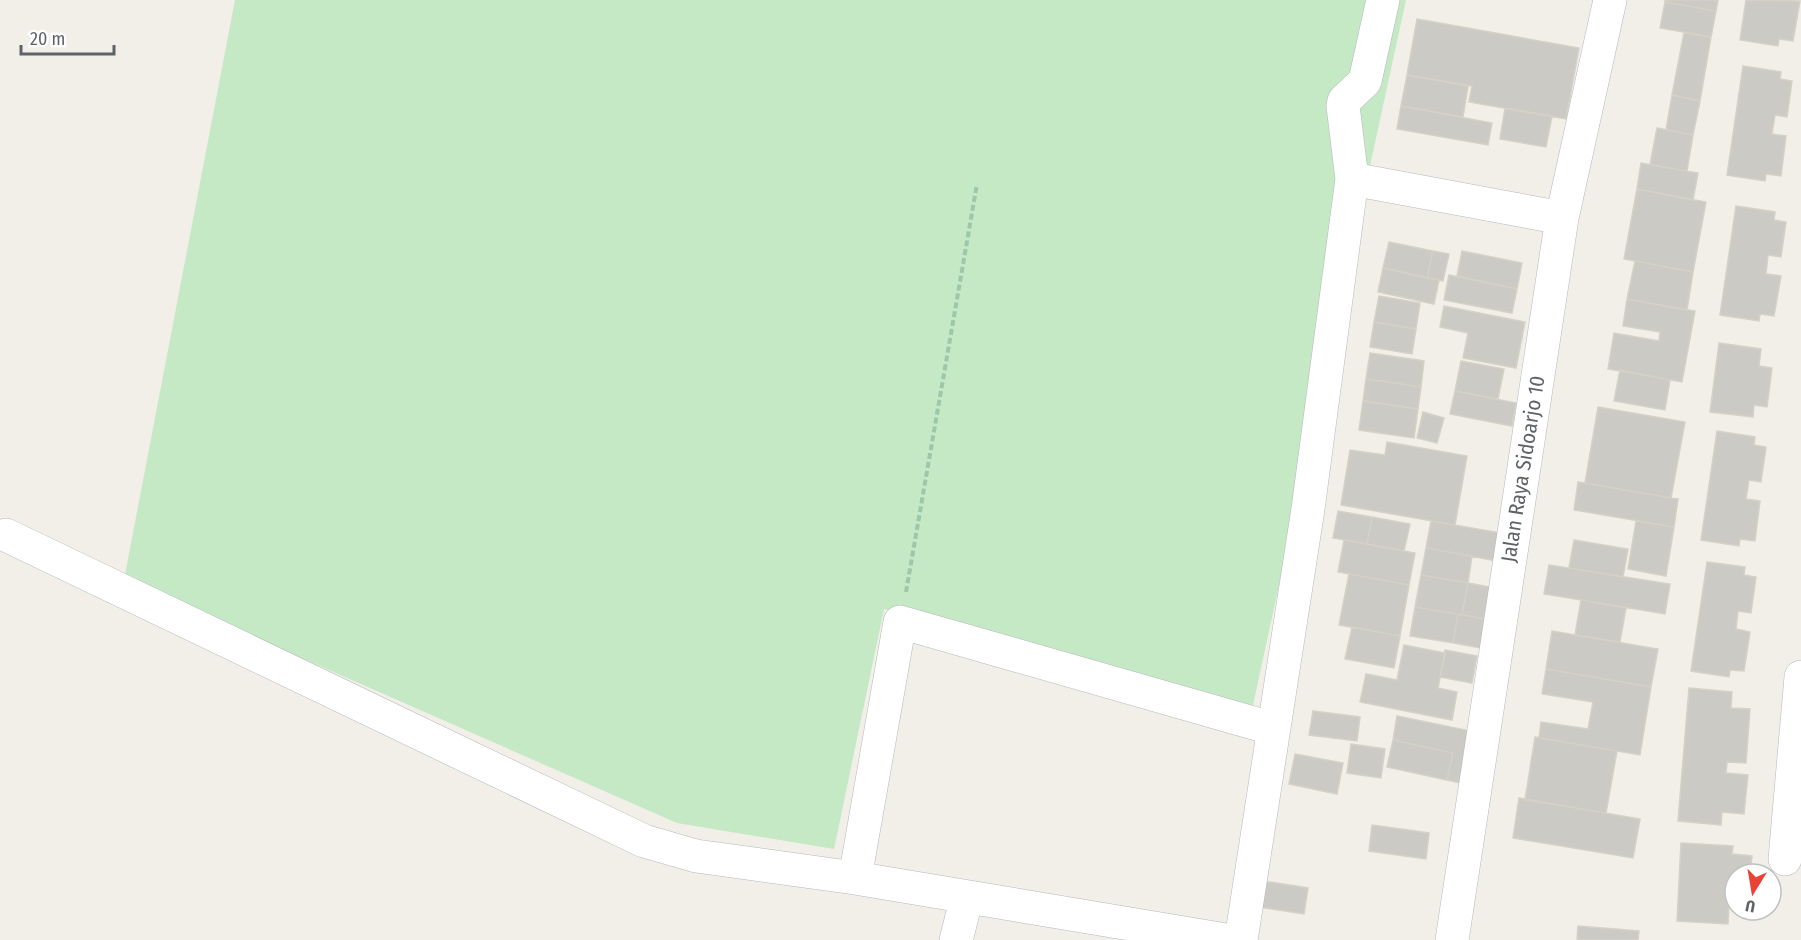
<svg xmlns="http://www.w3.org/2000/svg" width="1801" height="940" viewBox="0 0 1801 940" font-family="'Fira Sans Condensed',sans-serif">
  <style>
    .green { fill: #c5e8c5 }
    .building { fill: #cccac5; stroke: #d6d1c6; stroke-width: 1.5 }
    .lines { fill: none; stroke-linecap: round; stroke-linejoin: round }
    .minor-casing { stroke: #b5b8bc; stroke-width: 34 }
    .path { stroke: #9cc7a9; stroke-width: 4; stroke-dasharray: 6 3; stroke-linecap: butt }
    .minor { stroke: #fff; stroke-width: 33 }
    .labels { text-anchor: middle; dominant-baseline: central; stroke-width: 5; stroke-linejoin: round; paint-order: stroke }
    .street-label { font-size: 21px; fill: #5f6368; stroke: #fff }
  </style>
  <rect width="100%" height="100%" fill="#f1efe8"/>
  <!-- green -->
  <path class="green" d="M 235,0 L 1406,0 L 1251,714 L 884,609 L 834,849 L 677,823 L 124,580 Z"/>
  <!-- building -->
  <path class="building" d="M 1665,0 L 1718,0 L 1716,11 L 1665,2 Z
    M 1746,0 L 1800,1 L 1793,41 L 1779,39 L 1778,46 L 1740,40 Z
    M 1665,2 L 1716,11 L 1711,37 L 1660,28 Z
    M 1417,19 L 1579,48 L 1566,119 L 1469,102 L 1472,86 L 1407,75 Z
    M 1684,33 L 1711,37 L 1700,101 L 1672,95 Z
    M 1743,66 L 1781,72 L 1780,79 L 1792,81 L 1787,117 L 1775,115 L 1772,134 L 1786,136 L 1781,176 L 1766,174 L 1765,181 L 1727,175 Z
    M 1407,75 L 1468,86 L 1463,117 L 1401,106 Z
    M 1672,95 L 1700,101 L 1693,135 L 1666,130 Z
    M 1401,106 L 1492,123 L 1488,145 L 1397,129 Z
    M 1505,108 L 1552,116 L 1546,147 L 1500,139 Z
    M 1657,128 L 1693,135 L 1687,171 L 1650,165 Z
    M 1641,163 L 1698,173 L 1693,200 L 1637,189 Z
    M 1637,189 L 1706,202 L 1693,272 L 1624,259 Z
    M 1736,206 L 1775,212 L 1774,220 L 1786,222 L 1781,257 L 1768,255 L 1766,274 L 1781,276 L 1774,316 L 1760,314 L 1759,321 L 1720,315 Z
    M 1389,242 L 1433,251 L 1427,278 L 1383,268 Z
    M 1433,251 L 1449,254 L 1443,281 L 1427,278 Z
    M 1462,251 L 1522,263 L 1517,289 L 1457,276 Z
    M 1635,261 L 1693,272 L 1687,310 L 1627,299 Z
    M 1383,268 L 1439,280 L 1434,304 L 1378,292 Z
    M 1449,275 L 1517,289 L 1512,313 L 1444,300 Z
    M 1379,296 L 1420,303 L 1416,329 L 1374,322 Z
    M 1627,299 L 1695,311 L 1682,382 L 1608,369 L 1614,333 L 1659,341 L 1660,332 L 1623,326 Z
    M 1444,306 L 1525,322 L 1516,368 L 1463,358 L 1468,333 L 1440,327 Z
    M 1374,322 L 1416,329 L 1412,354 L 1370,347 Z
    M 1719,343 L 1761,349 L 1759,366 L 1772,368 L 1767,407 L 1754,405 L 1753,417 L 1710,412 Z
    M 1370,353 L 1424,361 L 1421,387 L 1366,379 Z
    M 1461,361 L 1504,369 L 1498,399 L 1455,391 Z
    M 1620,370 L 1670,380 L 1665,410 L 1614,401 Z
    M 1366,379 L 1421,387 L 1418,409 L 1363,401 Z
    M 1455,391 L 1516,403 L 1512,426 L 1450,414 Z
    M 1363,401 L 1418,409 L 1414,438 L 1359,430 Z
    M 1598,407 L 1685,422 L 1671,498 L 1585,483 Z
    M 1423,412 L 1444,418 L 1437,443 L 1417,438 Z
    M 1717,431 L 1755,437 L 1754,445 L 1766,447 L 1761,482 L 1749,480 L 1746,499 L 1760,501 L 1755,541 L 1740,539 L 1739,546 L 1701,540 Z
    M 1387,442 L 1467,456 L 1455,525 L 1341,505 L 1350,450 L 1385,455 Z
    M 1578,482 L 1678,499 L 1674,527 L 1574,510 Z
    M 1338,511 L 1372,517 L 1367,544 L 1333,538 Z
    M 1372,517 L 1410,524 L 1404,551 L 1367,544 Z
    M 1431,521 L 1507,534 L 1502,562 L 1426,548 Z
    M 1636,521 L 1674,527 L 1666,576 L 1628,569 Z
    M 1344,540 L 1415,553 L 1409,585 L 1338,572 Z
    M 1574,540 L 1628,549 L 1623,577 L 1569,568 Z
    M 1426,548 L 1472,556 L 1468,583 L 1421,575 Z
    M 1707,562 L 1745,567 L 1744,575 L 1756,577 L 1751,613 L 1738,611 L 1736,629 L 1750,632 L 1744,671 L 1730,670 L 1729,677 L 1691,671 Z
    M 1549,565 L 1670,584 L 1665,614 L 1544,594 Z
    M 1349,574 L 1409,585 L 1400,636 L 1339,625 Z
    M 1421,575 L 1468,583 L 1462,615 L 1415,607 Z
    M 1468,583 L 1501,589 L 1491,620 L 1462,615 Z
    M 1581,600 L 1626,608 L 1620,642 L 1575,635 Z
    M 1415,607 L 1458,614 L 1453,643 L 1410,636 Z
    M 1458,614 L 1491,620 L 1486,649 L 1453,643 Z
    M 1352,627 L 1400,636 L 1394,668 L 1345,659 Z
    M 1552,631 L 1658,649 L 1651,687 L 1546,669 Z
    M 1404,645 L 1445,653 L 1438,688 L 1457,692 L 1452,720 L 1360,702 L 1366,674 L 1397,680 Z
    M 1445,650 L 1477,656 L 1472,683 L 1440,677 Z
    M 1546,669 L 1651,687 L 1640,755 L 1539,738 L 1541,722 L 1588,729 L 1593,702 L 1542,694 Z
    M 1689,688 L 1732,692 L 1731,708 L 1750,709 L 1746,763 L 1727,762 L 1726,773 L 1748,775 L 1744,814 L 1722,812 L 1721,825 L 1678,821 Z
    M 1313,711 L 1360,717 L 1357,741 L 1309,735 Z
    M 1397,716 L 1480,733 L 1469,785 L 1447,780 L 1453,753 L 1393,740 Z
    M 1535,737 L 1617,751 L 1606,813 L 1525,800 Z
    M 1393,740 L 1453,753 L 1447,780 L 1387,767 Z
    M 1351,744 L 1385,749 L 1381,778 L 1347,773 Z
    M 1295,754 L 1343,763 L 1337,794 L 1289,784 Z
    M 1519,798 L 1640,819 L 1633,858 L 1513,838 Z
    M 1372,825 L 1429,833 L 1426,859 L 1369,851 Z
    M 1681,843 L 1733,846 L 1732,854 L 1752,856 L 1750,874 L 1735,874 L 1735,904 L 1729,903 L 1728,924 L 1677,921 Z
    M 1263,881 L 1308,888 L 1304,914 L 1259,907 Z
    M 1578,926 L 1639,931 L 1638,940 L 1577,940 Z"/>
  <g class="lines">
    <defs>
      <path id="minor" d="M 1352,179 L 1562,218
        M 6,535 L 644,841 L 696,856 L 855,878 L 1226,940
        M 1785,859 L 1801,677
        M 855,878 L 900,622 L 1274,729
        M 956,940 L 967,897
        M 1241,940 L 1308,509 L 1352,179 L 1343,106 L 1344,101 L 1365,81 L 1383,0
        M 1452,940 L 1562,218 L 1610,0"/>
    </defs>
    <!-- minor casing -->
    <use href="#minor" class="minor-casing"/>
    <!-- path -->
    <path class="path" d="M 906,592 L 977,184"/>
    <!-- minor -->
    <use href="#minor" class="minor"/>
  </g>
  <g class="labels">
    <!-- street labels -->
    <g class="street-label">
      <text transform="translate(1523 469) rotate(-81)">Jalan Raya Sidoarjo 10</text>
    </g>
  </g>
  <!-- north arrow -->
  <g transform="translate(1753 892) rotate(191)"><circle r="28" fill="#ffffff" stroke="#bfc1c3" stroke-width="1.5"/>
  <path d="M0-4.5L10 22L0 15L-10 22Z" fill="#ea4335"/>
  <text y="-9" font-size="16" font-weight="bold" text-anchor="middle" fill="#5f6368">U</text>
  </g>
  <!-- scale -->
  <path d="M21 45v9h93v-9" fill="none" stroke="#5f6368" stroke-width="3"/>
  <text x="30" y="45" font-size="18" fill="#5f6368" stroke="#ffffff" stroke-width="4.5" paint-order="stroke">20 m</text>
</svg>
